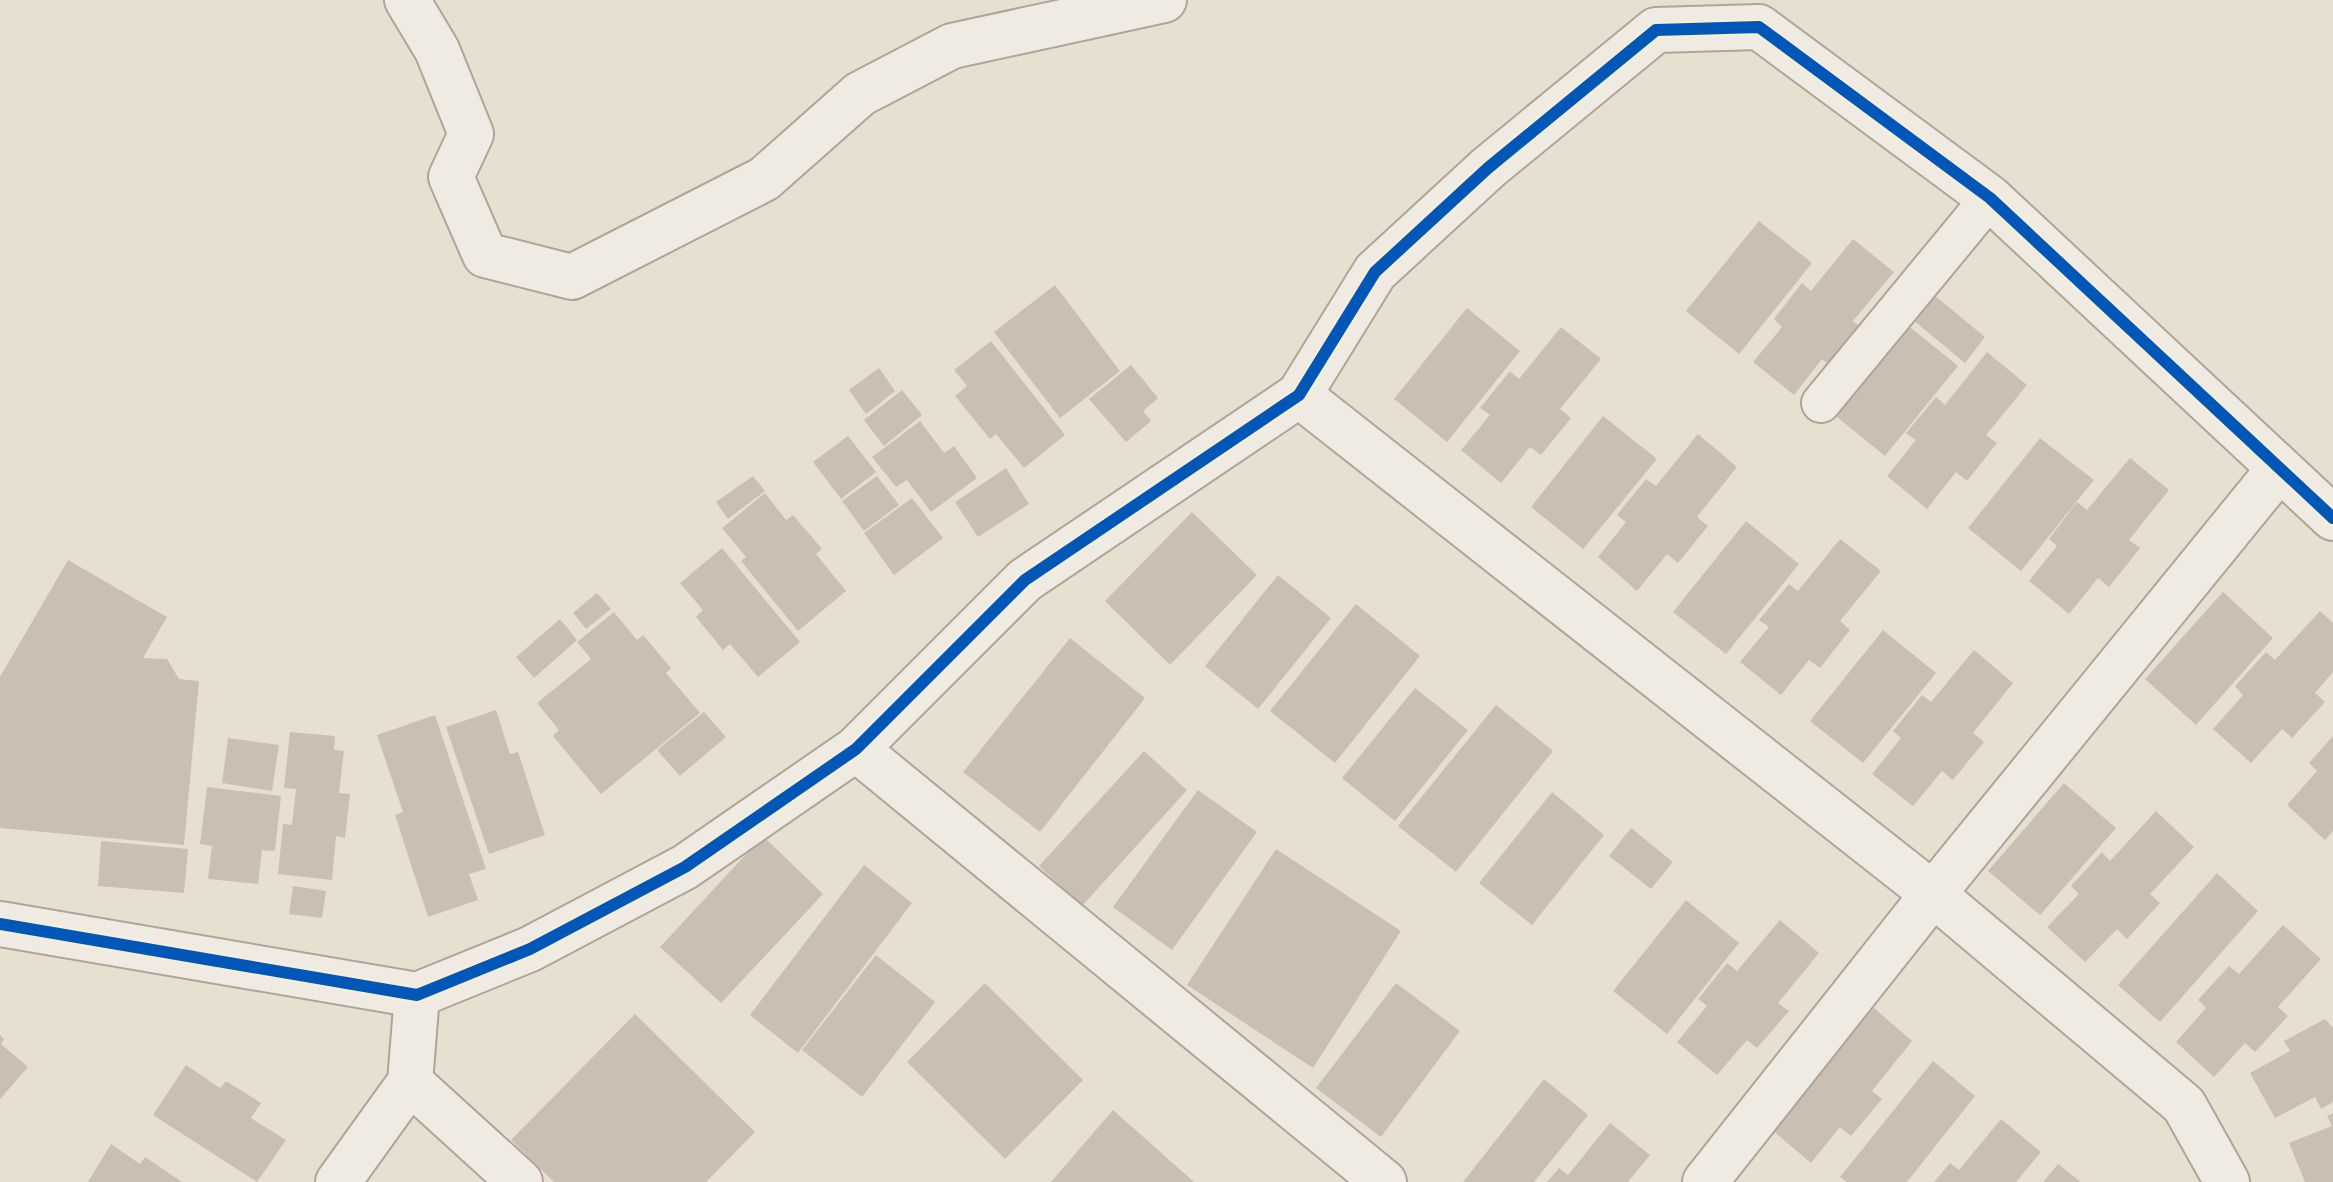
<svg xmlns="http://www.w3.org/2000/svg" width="2333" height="1182" viewBox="0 0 2333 1182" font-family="'Crimson Pro',serif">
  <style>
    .building { fill: #cbbfb2 }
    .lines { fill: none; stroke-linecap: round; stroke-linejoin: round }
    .lane-casing { stroke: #ada599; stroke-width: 42 }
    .street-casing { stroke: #ada599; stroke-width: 48 }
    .lane { stroke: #efebe3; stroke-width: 38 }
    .street { stroke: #efebe3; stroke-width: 44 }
    .cycleway-casing { stroke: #f7eed8; stroke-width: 17 }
    .cycleway { stroke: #0057b8; stroke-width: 12 }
  </style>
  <rect width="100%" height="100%" fill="#e7e0d1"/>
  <!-- building -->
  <path class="building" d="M 1759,221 L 1812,263 L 1739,354 L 1686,311 Z
    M 1853,239 L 1894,272 L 1853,321 L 1864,330 L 1833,368 L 1822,359 L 1794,395 L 1753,362 L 1782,327 L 1774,319 L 1802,283 L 1811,291 Z
    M 1055,285 L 1120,371 L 1060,418 L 994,332 Z
    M 1934,295 L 1985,337 L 1965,363 L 1913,320 Z
    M 1467,308 L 1520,351 L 1447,442 L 1394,399 Z
    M 1905,323 L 1958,366 L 1885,456 L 1832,413 Z
    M 1561,327 L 1601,359 L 1560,409 L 1571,418 L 1541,455 L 1530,447 L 1501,483 L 1461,450 L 1490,415 L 1480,408 L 1510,371 L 1519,379 Z
    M 991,341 L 1065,435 L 1024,468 L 996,434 L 990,439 L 955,396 L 967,386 L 954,370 Z
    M 1987,352 L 2027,385 L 1986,435 L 1997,443 L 1967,481 L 1956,472 L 1927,509 L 1887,476 L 1916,440 L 1906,433 L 1936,397 L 1945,405 Z
    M 1131,365 L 1158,398 L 1143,411 L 1151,421 L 1126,442 L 1089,399 Z
    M 879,368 L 895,391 L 866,414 L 849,390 Z
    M 902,390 L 922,415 L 884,446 L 864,420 Z
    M 1603,416 L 1657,459 L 1583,549 L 1531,507 Z
    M 920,421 L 944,453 L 954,446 L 977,478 L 931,512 L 907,480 L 896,487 L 872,457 Z
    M 1698,434 L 1737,467 L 1697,517 L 1708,526 L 1678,563 L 1667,554 L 1637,591 L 1598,557 L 1626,522 L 1617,515 L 1646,479 L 1656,486 Z
    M 848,436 L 876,472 L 841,499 L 813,462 Z
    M 2040,438 L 2094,480 L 2021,571 L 1968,528 Z
    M 2130,458 L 2169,490 L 2129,540 L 2140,548 L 2109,587 L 2098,578 L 2069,614 L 2029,581 L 2057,546 L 2049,539 L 2077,502 L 2087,510 Z
    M 1006,468 L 1029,504 L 978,537 L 955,502 Z
    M 753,476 L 765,491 L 728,519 L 716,502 Z
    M 877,476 L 899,505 L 864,531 L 842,501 Z
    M 765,493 L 786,520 L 793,515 L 822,549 L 816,554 L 846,591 L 798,631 L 741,561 L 746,557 L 722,528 Z
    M 912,498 L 943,538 L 894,575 L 864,533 Z
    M 1192,512 L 1257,575 L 1170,665 L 1105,601 Z
    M 1746,521 L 1799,564 L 1726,654 L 1673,612 Z
    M 1840,539 L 1881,571 L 1840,621 L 1850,630 L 1820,668 L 1809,660 L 1781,695 L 1740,662 L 1769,627 L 1759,620 L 1789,584 L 1798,591 Z
    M 722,548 L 800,642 L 758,677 L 730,644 L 723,650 L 696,617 L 703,610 L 680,583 Z
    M 68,560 L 167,617 L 143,658 L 167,659 L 179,679 L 199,681 L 184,845 L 0,828 L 0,677 Z
    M 1278,575 L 1331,618 L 1258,709 L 1205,666 Z
    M 2223,592 L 2273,638 L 2196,725 L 2145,679 Z
    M 597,593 L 611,609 L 586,629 L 573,613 Z
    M 1356,604 L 1420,656 L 1335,763 L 1270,711 Z
    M 2320,611 L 2333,623 L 2333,672 L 2315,693 L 2325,702 L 2292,738 L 2282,729 L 2251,763 L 2213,729 L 2243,695 L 2235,686 L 2266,652 L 2275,660 Z
    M 614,612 L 637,640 L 643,635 L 671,668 L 666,673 L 700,713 L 601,794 L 553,736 L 559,730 L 537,703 L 591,659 L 577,642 Z
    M 560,619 L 577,640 L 534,678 L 516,657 Z
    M 1883,630 L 1936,673 L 1863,763 L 1810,721 Z
    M 1070,638 L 1145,698 L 1040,832 L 963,772 Z
    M 1974,650 L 2013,683 L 1973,733 L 1984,742 L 1953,780 L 1942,771 L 1913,806 L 1872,774 L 1901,738 L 1893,731 L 1922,695 L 1931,702 Z
    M 1415,688 L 1468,730 L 1395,821 L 1342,778 Z
    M 1496,705 L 1553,751 L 1456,872 L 1398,826 Z
    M 496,710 L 510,754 L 518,752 L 545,835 L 489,854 L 446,727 Z
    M 704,712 L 726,737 L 680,776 L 657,750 Z
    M 435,715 L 486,869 L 469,874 L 478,900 L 428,917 L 395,815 L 403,812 L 377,735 Z
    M 290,732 L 335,736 L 334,750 L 344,751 L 339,793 L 350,794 L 345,838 L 336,836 L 332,880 L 278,874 L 283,824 L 292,825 L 296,789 L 284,788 Z
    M 2333,736 L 2333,831 L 2325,840 L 2287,805 L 2317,771 L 2309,763 Z
    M 228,738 L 279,745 L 272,791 L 222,783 Z
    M 1144,751 L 1187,790 L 1082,906 L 1039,866 Z
    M 2064,783 L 2116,828 L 2040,915 L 1988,871 Z
    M 207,787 L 281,796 L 275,851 L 262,850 L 258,884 L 208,879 L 212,846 L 200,844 Z
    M 1198,790 L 1257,832 L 1172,950 L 1113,907 Z
    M 1552,792 L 1604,835 L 1532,925 L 1479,883 Z
    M 2156,811 L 2194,847 L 2150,894 L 2160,903 L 2127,939 L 2117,929 L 2085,962 L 2047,927 L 2079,894 L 2071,886 L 2102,852 L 2110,861 Z
    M 1631,828 L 1673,862 L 1651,889 L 1609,856 Z
    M 763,836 L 823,894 L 721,1003 L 660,947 Z
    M 101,841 L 188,849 L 184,893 L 98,886 Z
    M 1276,849 L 1401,931 L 1313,1068 L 1187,985 Z
    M 864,865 L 912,903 L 798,1053 L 750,1015 Z
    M 2217,873 L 2258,911 L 2160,1022 L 2118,985 Z
    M 293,886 L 326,891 L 322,918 L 289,914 Z
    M 1686,900 L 1739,943 L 1667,1034 L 1613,991 Z
    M 1780,920 L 1819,953 L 1778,1003 L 1789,1011 L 1757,1048 L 1747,1040 L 1717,1075 L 1677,1042 L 1707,1006 L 1698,999 L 1727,963 L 1737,971 Z
    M 2283,925 L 2321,959 L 2278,1007 L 2288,1016 L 2255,1052 L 2245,1043 L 2214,1077 L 2176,1042 L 2206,1008 L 2198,1000 L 2229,966 L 2239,974 Z
    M 876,955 L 935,1002 L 862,1097 L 802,1050 Z
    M 985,983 L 1083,1080 L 1005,1159 L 907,1062 Z
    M 1396,983 L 1460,1031 L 1381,1137 L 1316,1088 Z
    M 1874,1008 L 1912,1041 L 1872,1091 L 1882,1099 L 1851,1136 L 1840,1127 L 1811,1163 L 1771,1129 L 1821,1052 L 1830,1059 Z
    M 635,1014 L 755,1132 L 706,1182 L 554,1182 L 511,1140 Z
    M 2325,1019 L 2333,1028 L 2333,1102 L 2321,1109 L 2315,1097 L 2275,1118 L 2250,1073 L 2290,1051 L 2284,1041 Z
    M 0,1035 L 4,1039 L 1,1044 L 28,1067 L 0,1099 Z
    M 1933,1061 L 1975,1096 L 1907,1182 L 1847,1182 L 1840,1177 Z
    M 186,1065 L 220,1088 L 226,1081 L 261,1103 L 251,1118 L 286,1140 L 257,1182 L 153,1115 Z
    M 1544,1079 L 1588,1115 L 1534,1182 L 1463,1182 Z
    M 1113,1110 L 1194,1182 L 1051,1182 Z
    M 2333,1113 L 2333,1182 L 2305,1182 L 2289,1143 L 2332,1126 L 2327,1116 Z
    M 2001,1119 L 2041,1152 L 2016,1182 L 1934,1182 L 1950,1163 L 1959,1170 Z
    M 1610,1123 L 1650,1155 L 1628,1182 L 1547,1182 L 1559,1168 L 1568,1175 Z
    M 111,1144 L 140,1164 L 145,1157 L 182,1182 L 88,1182 Z
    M 2058,1164 L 2081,1182 L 2043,1182 Z"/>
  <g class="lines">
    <defs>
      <path id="lane" d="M 1821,403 L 1990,198"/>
      <path id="street" d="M 407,0 L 437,50 L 471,134 L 451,177 L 485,255 L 572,277 L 764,179 L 860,94 L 952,46 L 1164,0
        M 1299,395 L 1933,894 L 2184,1105 L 2227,1182
        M 856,749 L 1384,1182
        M 0,924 L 417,995 L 530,949 L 685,867 L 856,749 L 1025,580 L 1299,395 L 1375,272 L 1488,168 L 1656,30 L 1759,27 L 1990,198 L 2333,518
        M 410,1082 L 520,1182
        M 338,1182 L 410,1082 L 417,995
        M 1705,1182 L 1933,894 L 2279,469"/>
    </defs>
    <!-- lane casing -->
    <use href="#lane" class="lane-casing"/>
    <!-- street casing -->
    <use href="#street" class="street-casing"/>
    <!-- lane -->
    <use href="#lane" class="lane"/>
    <!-- street -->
    <use href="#street" class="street"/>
    <defs>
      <path id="cycleway" d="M 0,924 L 417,995 L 530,949 L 685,867 L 856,749 L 1025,580 L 1299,395 L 1375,272 L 1488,168 L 1656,30 L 1759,27 L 1990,198 L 2333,518"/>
    </defs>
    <!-- cycleway casing -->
    <use href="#cycleway" class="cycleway-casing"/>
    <!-- cycleway -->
    <use href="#cycleway" class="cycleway"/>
  </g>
</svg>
